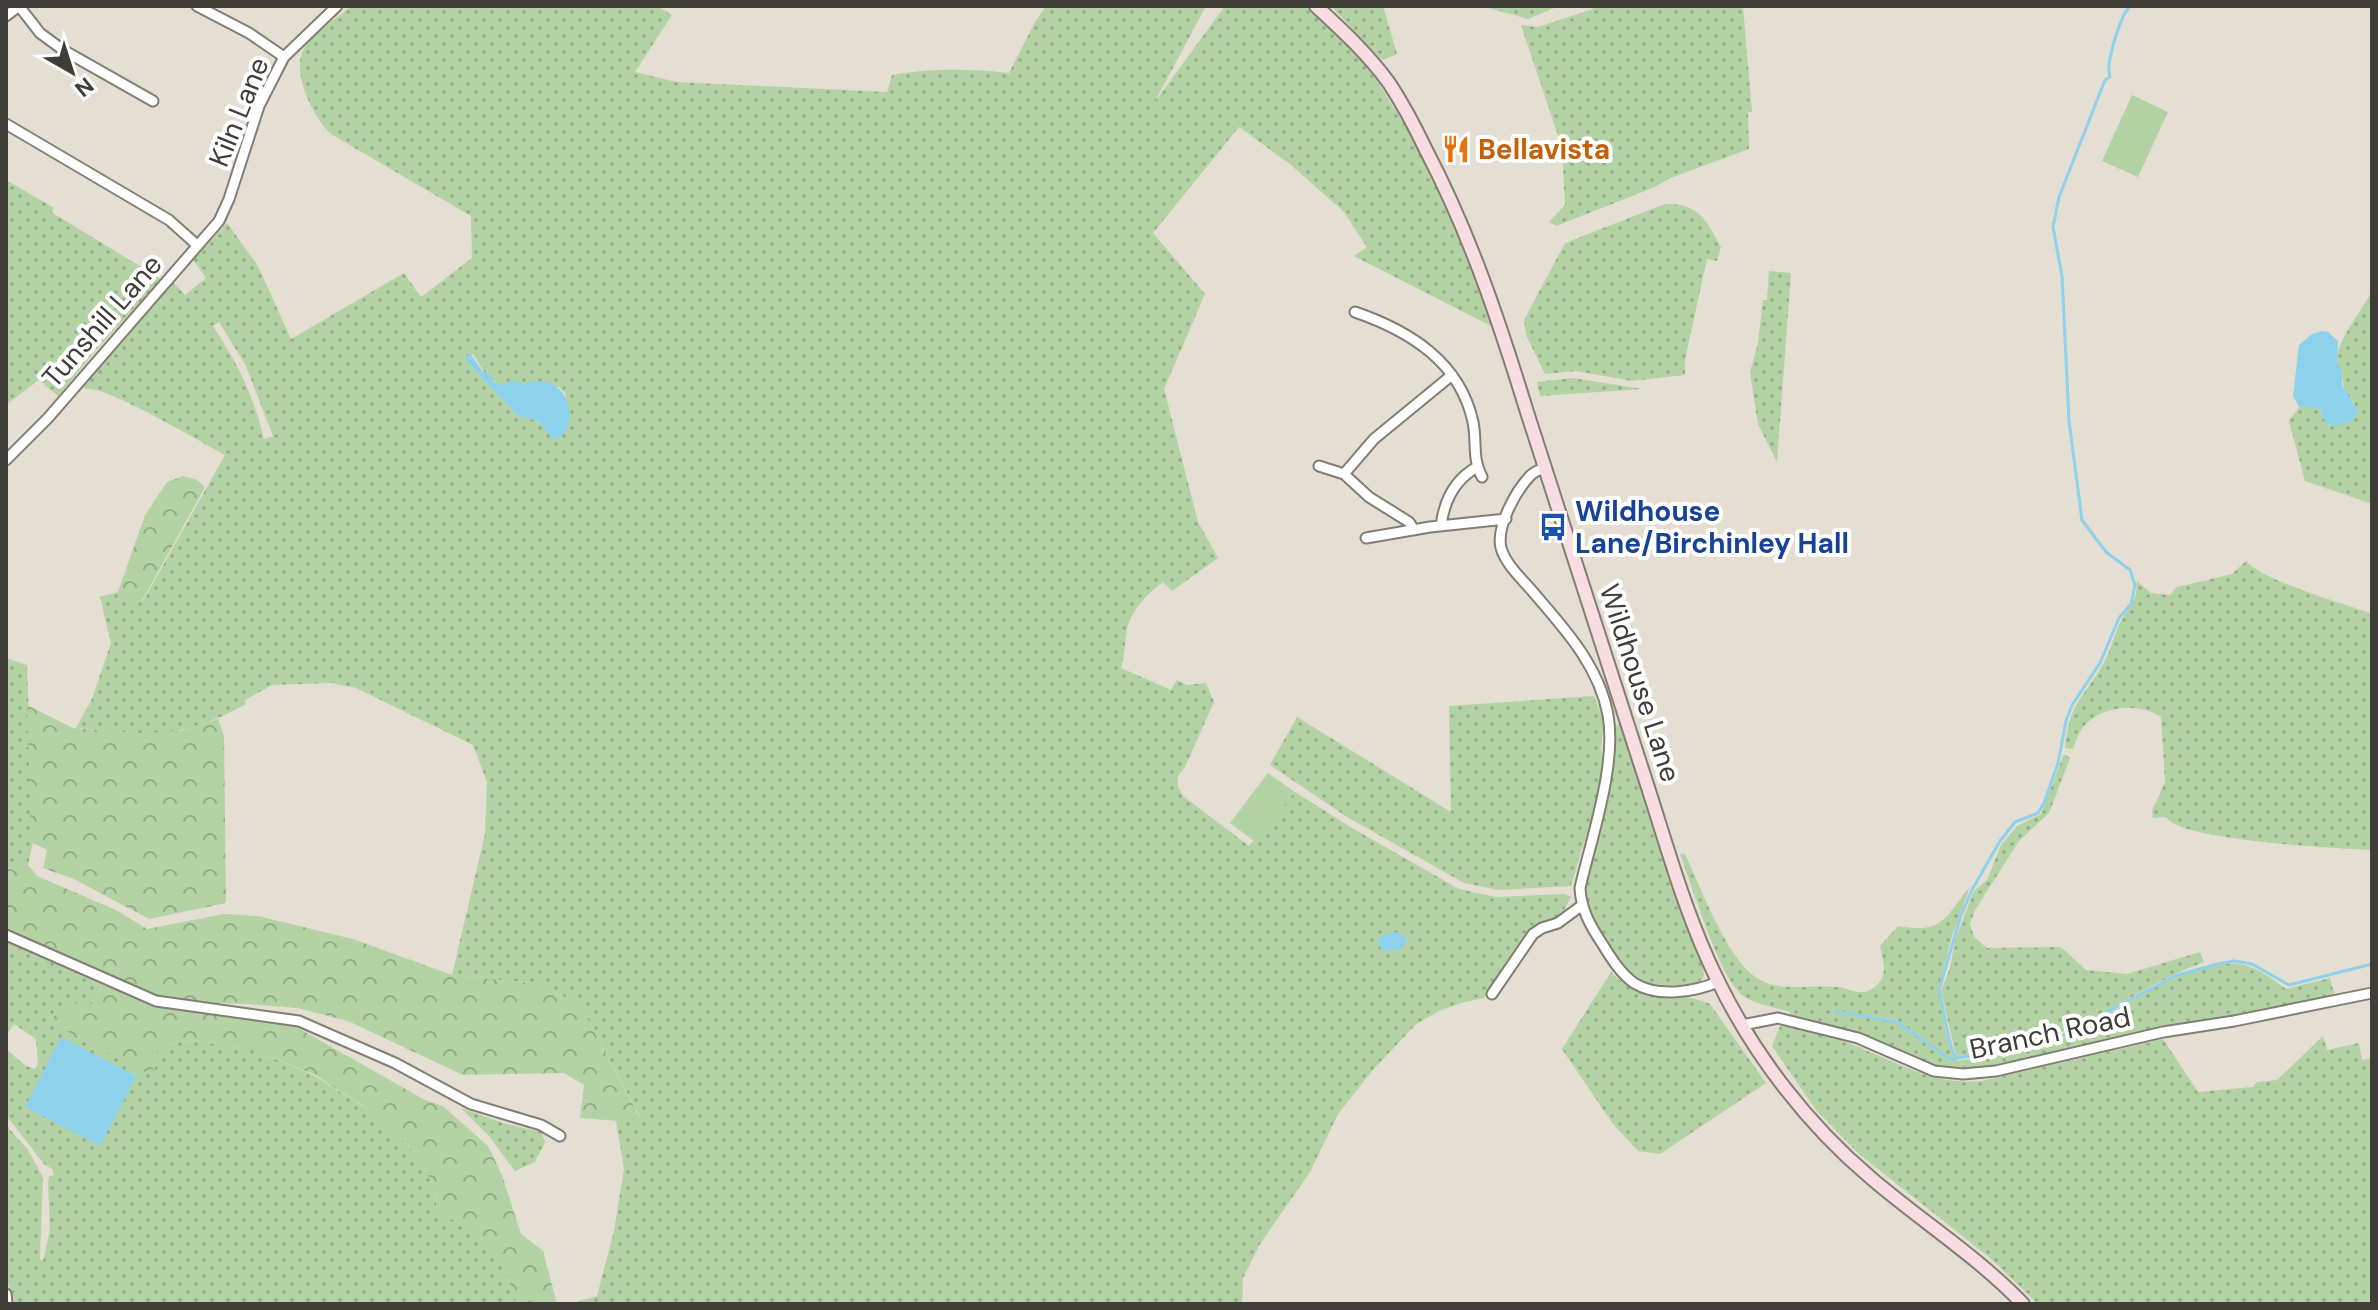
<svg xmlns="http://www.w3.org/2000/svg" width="2378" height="1310" viewBox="0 0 2378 1310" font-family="'DM Sans',sans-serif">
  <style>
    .green { fill: url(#green-dots); fill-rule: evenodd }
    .forest { fill: url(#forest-crowns) }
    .pitch { fill: #b3d3a5 }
    .water { fill: #8ed1ec }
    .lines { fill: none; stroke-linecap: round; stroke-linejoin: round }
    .stream { stroke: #8ed1ec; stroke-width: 3 }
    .street-casing { stroke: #837e74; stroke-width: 13 }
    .secondary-casing { stroke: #837e74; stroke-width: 16 }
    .street { stroke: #fff; stroke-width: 9 }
    .secondary { stroke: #f8dde2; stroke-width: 12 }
    .labels { text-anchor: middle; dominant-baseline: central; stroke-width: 8; stroke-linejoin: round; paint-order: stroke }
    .street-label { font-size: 28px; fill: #3f3d38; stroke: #fff }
    .food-label { font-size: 28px; font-weight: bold; fill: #c56008; stroke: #fff; text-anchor: start }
    .transit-label { font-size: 28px; font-weight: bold; fill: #164399; stroke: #fff; text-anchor: start }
  </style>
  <defs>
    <pattern id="green-dots" width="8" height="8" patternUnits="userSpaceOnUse" patternTransform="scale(2)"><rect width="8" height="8" fill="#b3d3a5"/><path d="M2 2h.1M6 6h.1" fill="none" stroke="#93ac87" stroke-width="1.8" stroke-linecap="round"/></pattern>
    <pattern id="forest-crowns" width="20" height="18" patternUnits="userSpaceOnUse" patternTransform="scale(2)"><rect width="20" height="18" fill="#b3d3a5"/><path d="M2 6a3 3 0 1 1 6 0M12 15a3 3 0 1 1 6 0" fill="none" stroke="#93ac87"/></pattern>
  </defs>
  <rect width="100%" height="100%" fill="#e4ded3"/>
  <!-- green -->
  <path class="green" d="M 351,6 L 657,6 L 672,15 L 635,72 L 676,82 L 887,92 L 892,75 C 932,68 968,69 1009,73 L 1035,22 L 1046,6 L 1206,6 L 1154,103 L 1225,6 L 1306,6 C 1329,28 1355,51 1374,77 C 1428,153 1460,241 1493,327 L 1354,256 L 1367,247 L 1343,211 L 1291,165 L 1239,127 L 1153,233 L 1205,294 L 1164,389 L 1198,522 L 1218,558 L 1172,591 L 1163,582 C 1147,594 1132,609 1127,629 C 1124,643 1126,652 1121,668 L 1171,690 L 1177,680 L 1187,685 L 1206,683 L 1214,702 L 1185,767 L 1178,776 L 1178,786 L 1183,796 L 1249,846 L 1295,792 L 1352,828 L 1459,889 L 1496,897 L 1565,894 L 1571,897 L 1561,916 L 1520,946 L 1484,998 L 1461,1003 L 1439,1011 L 1416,1024 L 1372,1071 L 1338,1114 L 1310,1172 L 1260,1244 L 1243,1278 L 1242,1303 L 1246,1304 L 570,1304 L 597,1296 L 614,1231 L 624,1169 L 616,1120 L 631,1122 L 640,1117 L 580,1005 L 539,984 L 452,975 L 485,834 L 487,782 L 473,745 L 356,688 L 332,683 L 272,685 L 245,700 L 246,704 C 226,715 205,725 182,730 C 149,737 110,730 76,728 L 92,699 L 111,643 L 100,597 L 118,592 L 121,597 L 143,601 L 225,455 C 201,442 105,385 86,389 L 82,383 L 173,282 L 185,295 L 206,278 L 193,260 L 227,223 L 258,266 L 291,339 L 404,273 L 421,297 L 472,258 L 471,216 L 331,134 C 320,124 313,111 307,97 C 286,44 314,38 351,6 ZM 219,322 L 246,366 L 273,436 L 264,439 C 252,392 239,366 213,326 ZM 473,354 L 484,372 L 499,385 L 559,387 L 565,393 L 570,422 L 538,421 L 518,416 L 468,363 Z
    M 1331,6 L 1383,6 L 1397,54 L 1382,60 Z
    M 1482,6 L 1559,6 L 1528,19 Z
    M 1592,6 L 1743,6 L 1752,112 L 1748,112 L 1749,149 L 1668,179 L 1655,187 L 1556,226 L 1549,222 L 1565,205 L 1562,147 L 1521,25 L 1538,27 L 1593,9 Z
    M 6,180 L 54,208 L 51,212 L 161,279 L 97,349 L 58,396 L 39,380 L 7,404 Z
    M 1665,204 C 1699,203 1706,220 1721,247 L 1717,261 L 1707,259 L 1685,359 L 1685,375 L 1632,381 L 1576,371 L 1545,374 L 1526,335 L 1524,320 L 1565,243 Z
    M 1769,271 L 1791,273 L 1777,462 L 1758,424 L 1750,372 L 1758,343 L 1763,300 L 1767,300 Z
    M 2372,292 L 2372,504 L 2305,481 L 2289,421 L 2299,407 L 2320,409 L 2326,424 L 2330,425 L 2355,404 C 2346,395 2343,389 2342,376 C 2341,370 2337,365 2337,358 C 2337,342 2363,307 2372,292 Z
    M 1573,378 L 1642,389 L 1540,396 L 1537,382 Z
    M 2246,561 C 2265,582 2343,603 2372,614 L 2372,850 C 2339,848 2179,841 2166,817 L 2153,818 L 2152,811 L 2165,782 L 2161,717 C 2142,703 2108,705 2089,721 C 2080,728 2077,739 2073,749 L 2065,748 C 2069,700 2086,697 2105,660 C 2111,649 2114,636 2119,625 C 2129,604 2136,607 2137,581 L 2151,593 L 2170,595 L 2177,587 L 2232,574 Z
    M 6,658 L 27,665 L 33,843 L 28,865 L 6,861 Z
    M 1594,696 L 1604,723 L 1601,749 L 1604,763 L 1603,779 L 1571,886 L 1499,890 L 1464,883 L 1347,817 L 1270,765 L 1297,717 L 1451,812 L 1449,706 Z
    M 1621,724 L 1703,969 L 1704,976 L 1697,985 C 1678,986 1657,987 1640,980 C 1615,969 1591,921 1585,896 C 1593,845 1619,777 1613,727 Z
    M 2064,754 L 2070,758 L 2049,813 L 2019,841 L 1975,910 L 1970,924 L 1974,937 L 1987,948 L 2061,947 L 2086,970 L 2127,974 L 2200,952 L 2204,962 C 2152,981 2107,1015 2055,1035 C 2025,1047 1991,1050 1959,1056 L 1955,1052 L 1941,991 L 1950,968 L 1955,940 L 1974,891 L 1987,880 L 2001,845 L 2017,826 L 2041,814 Z
    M 1680,854 L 1685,854 C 1701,888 1722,946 1749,972 C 1774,995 1807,984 1837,987 C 1850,988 1860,997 1872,989 C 1889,978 1884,963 1880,946 L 1898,926 C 1944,934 1943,919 1970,887 L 1952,936 L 1938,990 L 1946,1034 L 1952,1054 L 1956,1057 L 1951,1059 L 1897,1020 L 1831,1010 L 1833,1012 L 1897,1023 L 1951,1062 C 1981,1057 2014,1056 2042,1047 C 2096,1030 2187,952 2243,965 C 2259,968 2273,980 2286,989 L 2330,978 L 2335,997 L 2222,1021 L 2153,1029 L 2071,1051 L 1995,1068 L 1965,1072 L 1932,1068 L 1790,1018 L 1790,1012 C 1776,1008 1754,1004 1743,996 C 1719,977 1692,885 1680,854 Z
    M 6,941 L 102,985 L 92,1004 L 158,1047 L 190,1040 L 253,1050 L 311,1074 L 376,1114 L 418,1155 L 434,1187 L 437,1212 L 474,1231 L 501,1259 L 517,1304 L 11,1304 L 6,1266 L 6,1125 L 28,1150 L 43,1177 L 40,1259 L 43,1261 L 50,1229 L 48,1183 L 49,1176 L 54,1175 L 53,1170 L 44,1164 L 6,1115 L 6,1049 L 26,1066 L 35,1069 L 38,1064 L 36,1039 L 14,1024 L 6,1036 Z
    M 1611,972 C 1647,1009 1672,987 1710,1004 L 1766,1083 L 1660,1154 L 1638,1151 L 1613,1124 L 1562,1049 Z
    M 1780,1026 L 1789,1026 C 1811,1032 1835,1037 1856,1046 C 1898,1063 1935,1086 1982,1081 L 2163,1039 L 2198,1092 L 2253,1087 L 2257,1082 L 2277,1080 L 2323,1036 L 2327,1050 L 2359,1043 L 2362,1060 L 2372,1058 L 2372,1304 L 2038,1304 L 1989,1257 L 1859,1154 L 1816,1110 L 1772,1046 Z
    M 461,1108 L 503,1123 L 541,1132 L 545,1142 L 535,1162 L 515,1171 L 489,1136 Z"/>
  <!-- forest -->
  <path class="forest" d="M 183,476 L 197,480 L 205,487 L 142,601 L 121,597 L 118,592 L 145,515 L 167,482 Z
    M 27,705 L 73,728 L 144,733 L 181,731 L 218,719 L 224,736 L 226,903 L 149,919 L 74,879 L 43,868 L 47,850 L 33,843 L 31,829 Z
    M 6,861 L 28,865 L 37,876 L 118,911 L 147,929 L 224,914 L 258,916 L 353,939 L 452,975 L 539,984 L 580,1005 L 640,1118 L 631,1122 L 580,1118 L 584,1085 L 564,1073 L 463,1075 L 348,1021 L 297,1008 L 248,1004 L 185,1002 L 160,999 L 132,989 L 6,929 Z
    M 102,985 L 170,1009 L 291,1024 L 425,1100 L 443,1106 L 488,1146 L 502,1175 L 521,1234 L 543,1251 L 557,1304 L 517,1304 L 501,1259 L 474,1231 L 437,1212 L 434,1187 L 418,1155 L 376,1114 L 313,1074 L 253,1050 L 190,1040 L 158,1047 L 155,1069 L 143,1072 L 50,1022 L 64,1003 L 92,1004 Z"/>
  <!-- pitch -->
  <path class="pitch" d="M 2132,95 L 2168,112 L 2138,177 L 2102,161 Z
    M 1268,773 L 1295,792 L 1254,841 L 1230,823 Z"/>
  <!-- water -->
  <path class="water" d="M 2321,331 L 2328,332 L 2338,341 L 2337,361 L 2342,372 L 2342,385 L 2358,411 C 2352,426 2340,427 2326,424 L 2320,409 L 2299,407 L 2293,396 L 2299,345 L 2312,334 Z
    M 470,353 L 483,372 L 492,376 L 494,382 C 500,385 507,385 512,380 L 523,384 C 570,366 585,432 553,440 L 538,421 L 518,416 L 468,363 L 466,357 Z
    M 1395,932 L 1404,935 L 1407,941 C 1401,952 1392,951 1381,950 L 1378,940 L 1383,935 Z
    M 61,1037 L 137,1076 L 100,1146 L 25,1107 Z"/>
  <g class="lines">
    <!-- stream -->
    <path class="stream" d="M 2130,6 C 2120,17 2105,64 2110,77 L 2105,80 L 2059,197 L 2053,227 L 2062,276 L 2069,421 L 2082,520 L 2106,552 L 2130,570 L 2135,585 L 2131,604 L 2119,618 L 2100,663 L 2072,705 L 2066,721 L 2058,763 L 2044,803 L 2038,813 L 2015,822 L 2000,841 L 1973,888 L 1961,915 L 1939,990 L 1948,1034 L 1953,1053 L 1958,1058 L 2048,1043 L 2175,976 L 2217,964 L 2234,961 L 2252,964 L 2289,985 L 2372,964
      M 1834,1011 L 1897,1022 L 1951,1060 L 1956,1059"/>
    <defs>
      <path id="street" d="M 19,6 L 40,33 L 63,50 L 153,101
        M 197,6 L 249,33 L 284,57
        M 6,16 L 19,6
        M 6,124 L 169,220 L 197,245
        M 1355,312 C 1410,331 1460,362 1473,422 C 1477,441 1472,459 1482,477
        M 6,460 L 48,418 L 219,221 L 229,199 L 259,106 L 284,57 L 337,6
        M 1319,466 L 1344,474 L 1369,497 L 1409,522 L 1414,530
        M 1545,467 C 1540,470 1533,472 1530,476 C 1515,492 1496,527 1501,548 C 1506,565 1522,579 1533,592 C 1565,629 1599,666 1608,715 C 1617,765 1591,839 1580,888 C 1581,910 1591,927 1603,945 C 1611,958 1621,974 1634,983 C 1658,998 1694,992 1718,982
        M 1344,474 L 1374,439 L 1452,375
        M 1441,526 C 1444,501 1454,480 1477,467
        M 1366,538 L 1430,527 L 1506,519
        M 6,935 L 156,1001 L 299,1021 L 395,1063 L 471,1104 L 541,1125 L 560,1136
        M 1492,994 L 1533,934 L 1542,928 L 1558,923 L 1581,906
        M 1742,1025 L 1778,1018 L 1858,1038 L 1934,1071 L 1963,1074 L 1996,1071 L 2163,1032 L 2234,1021 L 2372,993
        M 6,1294 L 7,1304"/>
      <path id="secondary" d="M 1316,6 C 1342,30 1368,54 1389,83 C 1403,104 1415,127 1426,150 C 1470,234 1499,321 1527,412 C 1565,530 1603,648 1641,766 C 1665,838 1684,913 1718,981 C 1754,1055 1808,1125 1871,1178 C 1921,1221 1977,1256 2023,1304"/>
    </defs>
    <!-- street casing -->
    <use href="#street" class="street-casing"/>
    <!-- secondary casing -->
    <use href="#secondary" class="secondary-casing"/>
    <!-- street -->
    <use href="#street" class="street"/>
    <!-- secondary -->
    <use href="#secondary" class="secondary"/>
  </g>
  <!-- icons -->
  <defs>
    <symbol id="restaurant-bare" viewBox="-9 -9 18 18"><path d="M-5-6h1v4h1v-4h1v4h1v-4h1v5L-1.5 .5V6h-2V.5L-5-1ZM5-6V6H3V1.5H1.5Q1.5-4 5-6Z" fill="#e8710a" stroke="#fff" stroke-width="2.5" paint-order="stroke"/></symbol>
    <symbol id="bus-bare" viewBox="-9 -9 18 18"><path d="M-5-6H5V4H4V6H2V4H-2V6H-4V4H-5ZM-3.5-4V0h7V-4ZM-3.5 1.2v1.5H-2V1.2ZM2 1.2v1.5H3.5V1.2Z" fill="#1a4fb4" stroke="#fff" stroke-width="2.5" paint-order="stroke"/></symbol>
  </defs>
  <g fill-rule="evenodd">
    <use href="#restaurant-bare" x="1436" y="129" width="40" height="40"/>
    <use href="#bus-bare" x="1533" y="507" width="40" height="40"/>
  </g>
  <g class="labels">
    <!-- street labels -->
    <g class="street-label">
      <text transform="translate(239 112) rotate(-68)">Kiln Lane</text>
      <text transform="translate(102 321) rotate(-49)">Tunshill Lane</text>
      <text transform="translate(1640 683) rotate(72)">Wildhouse Lane</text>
      <text transform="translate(2050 1033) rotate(-12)">Branch Road</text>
    </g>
    <!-- food labels -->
    <g class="food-label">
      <text x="1478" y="149">Bellavista</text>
    </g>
    <!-- transit labels -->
    <g class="transit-label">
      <text x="1575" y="511">Wildhouse<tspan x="1575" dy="32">Lane/Birchinley Hall</tspan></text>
    </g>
  </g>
  <!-- border -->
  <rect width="2378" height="1310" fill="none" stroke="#3f3d38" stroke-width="16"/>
  <!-- north arrow -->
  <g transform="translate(72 72) rotate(141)" stroke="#ffffff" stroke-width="6" paint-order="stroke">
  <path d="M0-6L14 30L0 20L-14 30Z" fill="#3f3d38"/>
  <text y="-12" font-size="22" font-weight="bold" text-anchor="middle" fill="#3f3d38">N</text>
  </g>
</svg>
